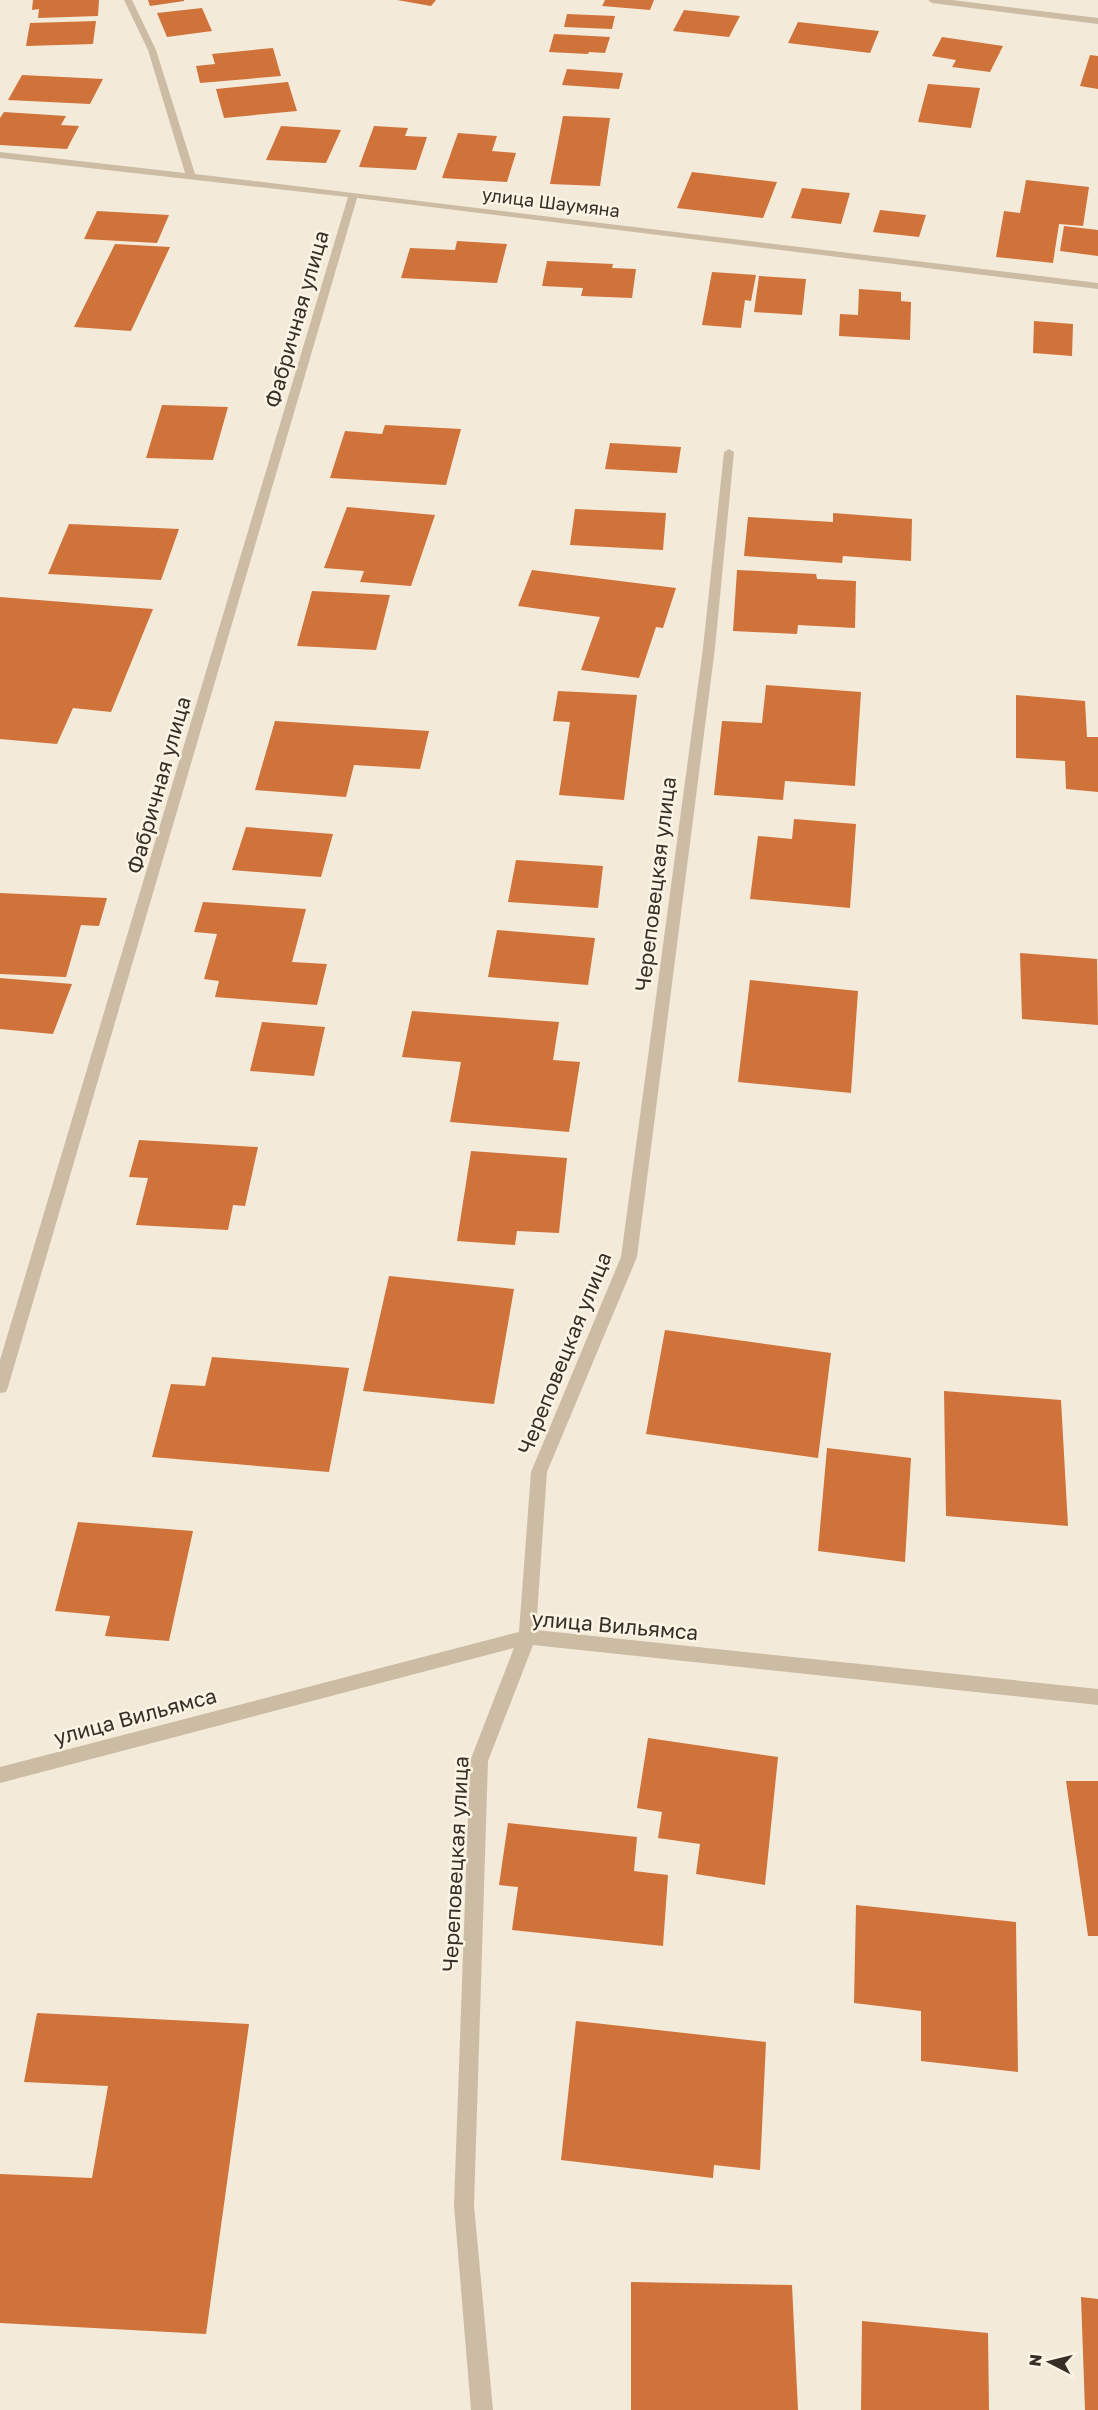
<svg xmlns="http://www.w3.org/2000/svg" width="1098" height="2410" viewBox="0 0 1098 2410" font-family="'Golos Text',sans-serif">
  <style>
    .building { fill: #d0733a }
    .lines { fill: none; stroke-linecap: round; stroke-linejoin: round }
    .minor { fill: #ccbca4; fill-rule: evenodd }
    .labels { text-anchor: middle; dominant-baseline: central; stroke-width: 5; stroke-linejoin: round; paint-order: stroke }
    .far-street-label { font-size: 18px; fill: #372e26; stroke: #fbf4e5 }
    .street-label { font-size: 21px; fill: #372e26; stroke: #fbf4e5 }
  </style>
  <rect width="100%" height="100%" fill="#f3ead9"/>
  <!-- building -->
  <path class="building" d="M 33,0 L 99,0 L 98,16 L 38,18 L 39,9 L 32,10 Z
    M 148,0 L 184,0 L 184,1 L 150,6 Z
    M 397,0 L 436,0 L 431,6 Z
    M 605,0 L 654,0 L 650,10 L 602,6 Z
    M 202,8 L 212,31 L 167,37 L 157,13 Z
    M 684,10 L 740,16 L 729,37 L 673,31 Z
    M 567,14 L 615,16 L 612,29 L 564,27 Z
    M 96,21 L 93,44 L 26,46 L 30,23 Z
    M 798,22 L 879,31 L 870,53 L 788,43 Z
    M 554,34 L 610,37 L 605,53 L 589,52 L 588,54 L 549,52 Z
    M 942,37 L 1003,46 L 990,72 L 952,67 L 956,60 L 932,56 Z
    M 273,48 L 281,76 L 200,83 L 196,66 L 215,64 L 212,54 Z
    M 1090,55 L 1098,56 L 1098,89 L 1080,86 Z
    M 567,69 L 623,73 L 619,89 L 562,85 Z
    M 22,75 L 103,79 L 90,104 L 8,100 Z
    M 288,82 L 297,111 L 224,118 L 216,89 Z
    M 928,84 L 980,88 L 971,128 L 918,122 Z
    M 4,112 L 66,116 L 61,125 L 79,126 L 67,149 L 0,145 L 0,118 Z
    M 563,116 L 610,118 L 600,186 L 550,184 Z
    M 281,126 L 341,130 L 326,163 L 266,160 Z
    M 374,126 L 408,128 L 405,136 L 427,137 L 416,170 L 359,167 Z
    M 458,133 L 497,136 L 492,151 L 516,153 L 507,182 L 442,178 Z
    M 692,172 L 777,182 L 763,218 L 677,208 Z
    M 1026,180 L 1089,187 L 1083,226 L 1059,224 L 1053,263 L 996,257 L 1004,211 L 1020,213 Z
    M 802,188 L 850,193 L 841,224 L 791,218 Z
    M 880,210 L 926,215 L 919,237 L 873,232 Z
    M 97,211 L 169,215 L 157,243 L 84,239 Z
    M 1064,226 L 1098,230 L 1098,256 L 1060,251 Z
    M 457,241 L 507,244 L 497,283 L 401,278 L 410,248 L 455,250 Z
    M 115,244 L 170,247 L 131,331 L 74,327 Z
    M 547,261 L 613,264 L 612,268 L 636,269 L 632,298 L 581,296 L 583,288 L 542,286 Z
    M 712,272 L 756,275 L 751,301 L 745,300 L 741,328 L 702,325 Z
    M 759,276 L 806,279 L 802,315 L 754,312 Z
    M 859,289 L 901,292 L 901,301 L 911,302 L 910,340 L 839,336 L 840,314 L 858,315 Z
    M 1034,321 L 1073,324 L 1072,356 L 1033,353 Z
    M 162,405 L 228,407 L 213,460 L 146,458 Z
    M 385,425 L 461,429 L 446,485 L 330,478 L 345,431 L 382,434 Z
    M 610,443 L 681,447 L 677,473 L 605,469 Z
    M 347,507 L 435,515 L 411,586 L 360,582 L 364,571 L 324,568 Z
    M 575,509 L 666,513 L 663,550 L 570,545 Z
    M 833,513 L 912,519 L 911,561 L 843,556 L 842,563 L 744,556 L 748,517 L 833,522 Z
    M 69,524 L 179,529 L 161,580 L 48,574 Z
    M 532,570 L 676,588 L 663,628 L 656,627 L 639,678 L 581,670 L 600,617 L 518,606 Z
    M 737,570 L 816,574 L 817,579 L 856,581 L 855,628 L 798,625 L 797,634 L 733,631 Z
    M 312,591 L 390,595 L 376,650 L 297,646 Z
    M 0,597 L 153,609 L 111,712 L 73,708 L 57,744 L 0,739 Z
    M 766,685 L 861,692 L 855,786 L 785,781 L 783,800 L 714,795 L 722,721 L 762,723 Z
    M 558,691 L 637,695 L 624,800 L 559,795 L 570,722 L 553,721 Z
    M 1016,695 L 1085,701 L 1087,737 L 1098,737 L 1098,792 L 1066,789 L 1065,761 L 1016,758 Z
    M 275,721 L 429,731 L 420,769 L 354,765 L 346,797 L 255,790 Z
    M 794,819 L 856,824 L 850,908 L 750,899 L 758,836 L 792,839 Z
    M 246,827 L 333,834 L 321,877 L 232,870 Z
    M 516,860 L 603,866 L 598,908 L 508,902 Z
    M 0,893 L 107,898 L 99,926 L 81,925 L 66,977 L 0,974 Z
    M 203,902 L 306,909 L 292,962 L 327,964 L 317,1005 L 215,997 L 219,981 L 204,979 L 217,934 L 194,932 Z
    M 497,930 L 595,938 L 588,985 L 488,977 Z
    M 1020,953 L 1097,959 L 1098,1025 L 1022,1019 Z
    M 0,978 L 72,984 L 53,1034 L 0,1029 Z
    M 750,980 L 858,991 L 851,1093 L 738,1082 Z
    M 412,1011 L 559,1022 L 553,1060 L 580,1062 L 569,1132 L 450,1122 L 461,1062 L 402,1057 Z
    M 262,1022 L 325,1027 L 314,1076 L 250,1071 Z
    M 139,1140 L 258,1147 L 245,1206 L 233,1205 L 228,1230 L 136,1225 L 148,1178 L 129,1177 Z
    M 471,1151 L 567,1158 L 559,1233 L 517,1231 L 515,1245 L 457,1241 Z
    M 389,1276 L 514,1289 L 494,1404 L 363,1391 Z
    M 665,1330 L 831,1353 L 818,1458 L 646,1434 Z
    M 212,1357 L 349,1368 L 329,1472 L 152,1457 L 171,1384 L 205,1386 Z
    M 944,1391 L 1061,1400 L 1068,1526 L 946,1516 Z
    M 827,1448 L 911,1458 L 905,1562 L 818,1551 Z
    M 78,1522 L 193,1531 L 169,1641 L 105,1636 L 110,1616 L 55,1611 Z
    M 648,1738 L 778,1757 L 765,1885 L 696,1874 L 700,1844 L 658,1838 L 662,1812 L 637,1808 Z
    M 1066,1781 L 1098,1781 L 1098,1936 L 1088,1936 Z
    M 508,1823 L 637,1837 L 634,1871 L 668,1875 L 663,1946 L 512,1930 L 518,1887 L 499,1885 Z
    M 856,1905 L 1016,1922 L 1018,2072 L 921,2061 L 921,2011 L 854,2003 Z
    M 37,2013 L 249,2024 L 206,2334 L 0,2323 L 0,2174 L 92,2178 L 108,2086 L 24,2082 Z
    M 576,2021 L 766,2042 L 760,2170 L 714,2165 L 713,2178 L 561,2160 Z
    M 631,2282 L 792,2285 L 798,2410 L 631,2410 Z
    M 1081,2297 L 1098,2299 L 1098,2410 L 1085,2410 Z
    M 862,2321 L 988,2333 L 989,2410 L 861,2410 Z"/>
  <g class="lines">
    <!-- minor -->
    <path class="minor" d="M 124,0 L 132,0 L 156,50 L 195,174 L 1098,283 L 1098,289 L 357,198 L 8,1387 L 6,1392 L 0,1393 L 0,1360 L 348,197 L 0,158 L 0,152 L 185,173 L 148,50 Z
      M 928,0 L 952,0 L 1098,18 L 1098,24 L 932,3 Z
      M 729,449 L 734,452 L 715,648 L 637,1257 L 547,1472 L 536,1630 L 1098,1689 L 1098,1705 L 533,1645 L 488,1761 L 474,2205 L 493,2410 L 471,2410 L 454,2205 L 470,1761 L 514,1648 L 0,1783 L 0,1767 L 519,1632 L 531,1472 L 621,1257 L 703,648 L 724,452 Z"/>
  </g>
  <g class="labels">
    <!-- far-street labels -->
    <g class="far-street-label">
      <text transform="translate(551 202) rotate(7)">улица Шаумяна</text>
    </g>
    <!-- street labels -->
    <g class="street-label">
      <text transform="translate(296 319) rotate(-74)">Фабричная улица</text>
      <text transform="translate(158 785) rotate(-74)">Фабричная улица</text>
      <text transform="translate(655 884) rotate(-83)">Череповецкая улица</text>
      <text transform="translate(564 1353) rotate(-68)">Череповецкая улица</text>
      <text transform="translate(615 1625) rotate(5)">улица Вильямса</text>
      <text transform="translate(135 1716) rotate(-15)">улица Вильямса</text>
      <text transform="translate(455 1864) rotate(-87)">Череповецкая улица</text>
    </g>
  </g>
  <!-- north arrow -->
  <g transform="translate(1050 2362) rotate(277)" stroke="#fbf4e5" stroke-width="4.5" paint-order="stroke">
  <path d="M0-4.5L10 22L0 15L-10 22Z" fill="#372e26"/>
  <text y="-9" font-size="16" font-weight="bold" text-anchor="middle" fill="#372e26">N</text>
  </g>
</svg>
